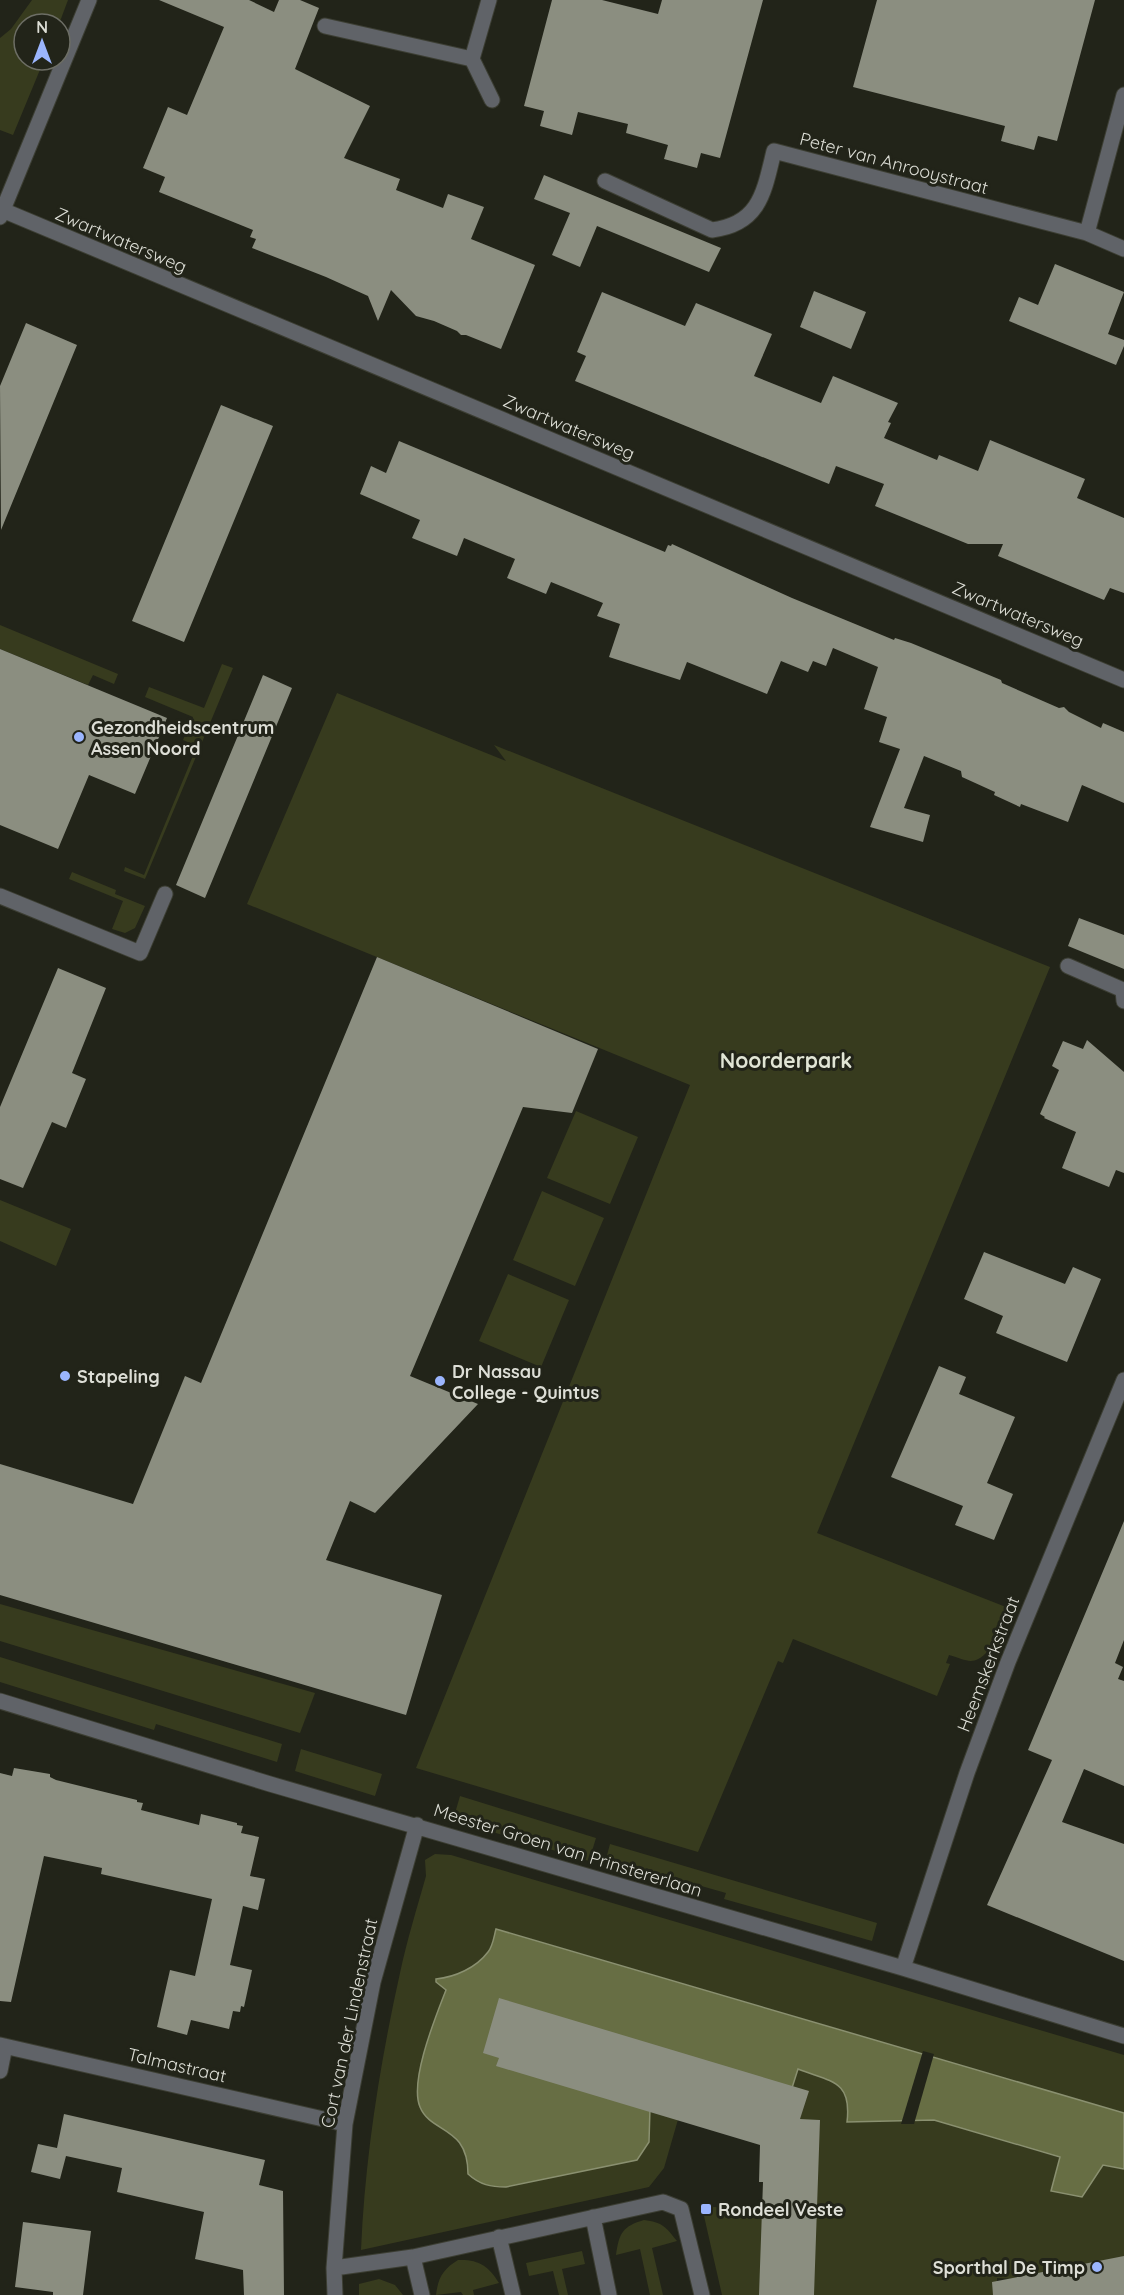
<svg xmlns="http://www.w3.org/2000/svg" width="1124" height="2295" viewBox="0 0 1124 2295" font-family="Quicksand,sans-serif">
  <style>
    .green { fill: #373b1e }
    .water { fill: #676e44; stroke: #8a9070; stroke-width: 1.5 }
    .pier { fill: #222419 }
    .building { fill: #8b8e80 }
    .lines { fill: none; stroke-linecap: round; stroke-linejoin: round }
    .minor-casing { stroke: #3c3e33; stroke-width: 17 }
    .minor { stroke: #606368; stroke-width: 15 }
    .poi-dot { fill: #9bb5fd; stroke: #222419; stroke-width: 2 }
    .labels { text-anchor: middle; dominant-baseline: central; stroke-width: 6; stroke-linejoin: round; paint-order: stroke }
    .street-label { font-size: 18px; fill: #ddded6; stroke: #222419 }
    .poi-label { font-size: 18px; font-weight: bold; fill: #ddded6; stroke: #222419; text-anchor: start }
    .quarter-label { font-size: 21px; font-weight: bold; fill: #e1e5d5; stroke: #222419 }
  </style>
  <rect width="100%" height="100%" fill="#222419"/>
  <!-- green -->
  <path class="green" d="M 32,0 L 68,0 L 59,24 L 24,24 L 24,60 L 44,60 L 13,135 L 0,130 L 0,38 L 11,29 Z
    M 0,625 L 118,674 L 114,684 L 93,675 L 88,685 L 0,649 Z
    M 222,664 L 233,668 L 145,879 L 124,871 L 125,867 L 144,875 L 197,746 L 183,740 L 193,717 L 145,697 L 149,687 L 204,708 Z
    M 337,693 L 506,761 L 494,745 L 1050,967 L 817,1533 L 1006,1607 L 988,1651 C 973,1667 967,1660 949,1655 L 946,1663 L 950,1664 L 937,1696 L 793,1639 L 783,1663 L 778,1661 L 698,1852 L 416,1768 L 690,1085 L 247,904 Z
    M 72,872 L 116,890 L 115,894 L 145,906 L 135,928 L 125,933 L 112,929 L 123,901 L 69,879 Z
    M 576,1111 L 638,1137 L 610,1204 L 547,1178 Z
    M 542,1191 L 604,1218 L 575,1286 L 513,1260 Z
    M 0,1200 L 71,1229 L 56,1266 L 0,1241 Z
    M 508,1274 L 569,1300 L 541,1367 L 479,1341 Z
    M 0,1605 L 0,1604 L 315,1693 L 300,1733 L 0,1641 Z
    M 0,1657 L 282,1744 L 277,1762 L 156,1724 L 154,1730 L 0,1682 Z
    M 301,1749 L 382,1774 L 375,1796 L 295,1771 Z
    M 460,1796 L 596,1838 L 589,1861 L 453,1820 Z
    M 610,1844 L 877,1923 L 872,1941 L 724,1899 L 726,1893 L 606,1859 Z
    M 435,1854 L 451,1855 L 1124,2055 L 1124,2113 L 497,1929 C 494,1936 493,1946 488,1952 C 476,1968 455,1977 436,1979 L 436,1982 L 446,1990 L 438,2012 L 428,2118 C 452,2134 468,2144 468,2174 L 506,2187 L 637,2160 L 649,2142 L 650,2108 L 791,2090 L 798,2069 C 834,2083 849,2078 848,2122 L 934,2120 L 1061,2158 L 1052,2191 L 1103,2165 L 1124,2169 L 1124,2257 L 1016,2279 L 997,2278 L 997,2295 L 722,2295 L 704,2216 L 711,2207 L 771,2208 L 772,2142 L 679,2116 L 664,2168 L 649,2187 L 361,2250 C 365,2157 380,2063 400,1973 C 407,1940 417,1908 426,1876 L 425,1860 Z
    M 644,2220 C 662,2222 666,2227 677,2241 L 652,2248 L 663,2295 L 650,2295 L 640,2249 L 616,2255 C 619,2233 623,2226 644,2220 Z
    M 582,2251 L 585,2264 L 562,2269 L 568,2295 L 559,2295 L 553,2271 L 529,2276 L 526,2263 Z
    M 458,2260 C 478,2259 489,2266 499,2283 L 473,2290 L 474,2295 L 463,2295 L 461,2292 L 436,2295 C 438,2278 443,2269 458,2260 Z
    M 379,2279 L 395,2285 L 403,2295 L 359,2295 L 359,2284 Z"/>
  <!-- water -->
  <path class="water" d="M 496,1929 L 1124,2113 L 1124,2169 L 1103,2165 L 1082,2197 L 1051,2191 L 1060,2157 L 934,2120 L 847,2122 C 852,2080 831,2082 798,2069 L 791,2091 L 650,2108 L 649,2142 L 637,2160 L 506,2187 C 491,2187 480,2185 468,2174 C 468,2125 431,2134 420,2107 C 409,2081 436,2016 446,1990 L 436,1982 L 436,1979 C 455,1977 476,1968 488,1952 C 493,1946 494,1936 496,1929 Z"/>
  <!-- pier -->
  <path class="pier" d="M 923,2051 L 934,2054 L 914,2124 L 901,2124 Z"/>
  <!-- building -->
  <path class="building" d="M 159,0 L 249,0 L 274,12 L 279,0 L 300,0 L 319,8 L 295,69 L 370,106 L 344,158 L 400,179 L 396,190 L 443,208 L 448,194 L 484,207 L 471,239 L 535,265 L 501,349 L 466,335 L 461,335 L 457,331 L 434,321 L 416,316 L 391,290 L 378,321 L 368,296 L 326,277 L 252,248 L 256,239 L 250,237 L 253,230 L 159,192 L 165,177 L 143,168 L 168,107 L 187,115 L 224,27 Z
    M 552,0 L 602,0 L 658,14 L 662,0 L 763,0 L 720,158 L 701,153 L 697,168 L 664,159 L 668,145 L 626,133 L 628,124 L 578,112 L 572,135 L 540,126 L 544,111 L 524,106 Z
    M 877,0 L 1095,0 L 1057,141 L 1038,136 L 1034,150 L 1001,141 L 1005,126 L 853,87 Z
    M 544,175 L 721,248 L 709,272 L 597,226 L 580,267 L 552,255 L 570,213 L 534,199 Z
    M 1055,264 L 1124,292 L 1108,334 L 1124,340 L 1124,346 L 1116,365 L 1009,321 L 1019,297 L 1038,305 Z
    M 814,291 L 866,312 L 851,349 L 800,327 Z
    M 602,292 L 685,326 L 696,303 L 772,334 L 754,376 L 821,403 L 833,376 L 898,403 L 888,422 L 891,423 L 884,438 L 937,460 L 939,455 L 978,471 L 990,440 L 1085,479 L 1077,498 L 1124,518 L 1124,593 L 1110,588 L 1104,600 L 998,556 L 1003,544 L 968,544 L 875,506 L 884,484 L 836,466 L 829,484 L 575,381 L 586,356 L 577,352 Z
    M 26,323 L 77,345 L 1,530 L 0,386 Z
    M 221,405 L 273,426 L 184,642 L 132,621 Z
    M 399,441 L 665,552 L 668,545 L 671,546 L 672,544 L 792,598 L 894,640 L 895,638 L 911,643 L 989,675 L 1001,680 L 1002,683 L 1059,708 L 1064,707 L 1069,712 L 1101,728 L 1103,723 L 1124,732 L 1124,803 L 1082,785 L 1068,822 L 1021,804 L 1020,807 L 994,795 L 995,792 L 962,777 L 961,771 L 924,756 L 904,808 L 930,815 L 923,842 L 870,827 L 900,749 L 879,742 L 887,717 L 864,709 L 878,667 L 833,648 L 826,666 L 813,661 L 808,672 L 781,661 L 767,694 L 687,662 L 680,680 L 609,657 L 620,624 L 597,616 L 603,603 L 551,582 L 546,594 L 507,578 L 515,559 L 464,538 L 457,556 L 412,538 L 420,520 L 360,494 L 371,466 L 386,473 Z
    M 0,649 L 167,718 L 135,794 L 89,775 L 58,849 L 0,825 Z
    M 263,675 L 292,688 L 205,898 L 176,885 Z
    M 1079,918 L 1124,935 L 1124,969 L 1068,946 Z
    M 377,957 L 598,1049 L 572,1113 L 523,1107 L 410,1376 L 478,1404 L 375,1513 L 350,1501 L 326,1560 L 442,1595 L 406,1715 L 0,1595 L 0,1464 L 133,1504 L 185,1376 L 201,1383 Z
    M 58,968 L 106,988 L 72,1073 L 86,1079 L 66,1128 L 52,1122 L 23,1188 L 0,1179 L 0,1107 Z
    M 1087,1040 L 1124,1072 L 1124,1173 L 1116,1170 L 1109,1187 L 1062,1168 L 1076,1132 L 1044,1118 L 1045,1117 L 1040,1114 L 1059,1070 L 1052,1066 L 1063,1041 L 1083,1049 Z
    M 984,1252 L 1065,1284 L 1073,1267 L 1101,1279 L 1067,1362 L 996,1333 L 1003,1316 L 964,1299 Z
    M 939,1366 L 966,1377 L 959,1394 L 1015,1417 L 987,1483 L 1013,1494 L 994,1540 L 955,1525 L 963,1506 L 891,1477 Z
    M 1124,1521 L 1124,1640 L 1115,1663 L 1123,1667 L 1118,1679 L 1124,1681 L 1124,1786 L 1084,1769 L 1062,1822 L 1124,1844 L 1124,1961 L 987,1905 L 1052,1760 L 1028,1750 Z
    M 14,1768 L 50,1774 L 50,1777 L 56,1780 L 137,1800 L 137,1802 L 143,1803 L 141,1810 L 199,1825 L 201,1814 L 237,1823 L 237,1825 L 243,1826 L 241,1833 L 259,1837 L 250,1876 L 265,1879 L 258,1910 L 243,1906 L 230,1965 L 252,1970 L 244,2007 L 241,2006 L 240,2012 L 233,2011 L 229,2029 L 191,2020 L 187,2035 L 157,2027 L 170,1970 L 195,1976 L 212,1899 L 101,1874 L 102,1868 L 44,1856 L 11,2002 L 0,2001 L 0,1773 L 12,1776 Z
    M 499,1998 L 809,2091 L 800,2119 L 820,2120 L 814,2295 L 759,2295 L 763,2182 L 759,2182 L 760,2145 L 496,2066 L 499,2058 L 483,2053 Z
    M 64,2114 L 265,2160 L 259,2185 L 283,2191 L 284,2295 L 244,2295 L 243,2270 L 195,2259 L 204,2212 L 117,2192 L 122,2168 L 66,2156 L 60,2179 L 31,2172 L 38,2144 L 57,2148 Z
    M 23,2222 L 91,2231 L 83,2295 L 53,2295 L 53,2292 L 15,2287 Z
    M 1124,2256 L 1124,2295 L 993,2295 L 992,2282 Z"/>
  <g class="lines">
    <defs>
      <path id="minor" d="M 325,26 L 472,59 L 492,100
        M 472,59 L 489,0
        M 605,181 L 712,230 C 760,224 764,192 774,151 L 1087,233 L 1124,249
        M 0,209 L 1124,680
        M 0,217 L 89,0
        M 1087,233 L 1124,95
        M 0,896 L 140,953 L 165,894
        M 1068,966 L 1123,990 L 1124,1001
        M 0,1701 L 270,1784 L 903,1968 L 1124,2036
        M 903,1968 L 967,1773 L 1008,1662 L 1124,1380
        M 0,2045 L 345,2124
        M 0,2071 L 5,2046
        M 593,2217 L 609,2295
        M 499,2237 L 513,2295
        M 413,2257 L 422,2295
        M 334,2268 L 413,2257 L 663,2202 L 681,2209 L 702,2295
        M 335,2295 L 334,2268 L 345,2124 L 373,1982 L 417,1825"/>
    </defs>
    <!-- minor casing -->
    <use href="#minor" class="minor-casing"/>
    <!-- minor -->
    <use href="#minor" class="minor"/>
  </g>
  <!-- markers -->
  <g class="poi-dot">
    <circle cx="79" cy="737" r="6"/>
    <circle cx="65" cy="1376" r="6"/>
    <circle cx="440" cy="1381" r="6"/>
    <rect x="700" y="2203" width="12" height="12" rx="3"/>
    <circle cx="1097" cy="2267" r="6"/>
  </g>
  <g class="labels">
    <!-- street labels -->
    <g class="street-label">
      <text transform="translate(894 163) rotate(15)">Peter van Anrooystraat</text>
      <text transform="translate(121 240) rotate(23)">Zwartwatersweg</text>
      <text transform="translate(569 427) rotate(23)">Zwartwatersweg</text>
      <text transform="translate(1018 614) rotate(23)">Zwartwatersweg</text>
      <text transform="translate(988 1664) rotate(-69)">Heemskerkstraat</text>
      <text transform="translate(568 1850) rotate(17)">Meester Groen van Prinstererlaan</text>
      <text transform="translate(349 2023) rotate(-78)">Cort van der Lindenstraat</text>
      <text transform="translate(177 2065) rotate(13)">Talmastraat</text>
    </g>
    <!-- poi labels -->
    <g class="poi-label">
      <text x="91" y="727">Gezondheidscentrum<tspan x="91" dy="21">Assen Noord</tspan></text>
      <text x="452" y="1371">Dr Nassau<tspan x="452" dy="21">College - Quintus</tspan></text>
      <text x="77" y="1376">Stapeling</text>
      <text x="718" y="2209">Rondeel Veste</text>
      <text x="1085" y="2267" text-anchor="end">Sporthal De Timp</text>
    </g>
    <!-- quarter labels -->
    <g class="quarter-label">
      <text x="786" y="1060">Noorderpark</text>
    </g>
  </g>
  <!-- north arrow -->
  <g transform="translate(42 42)"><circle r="28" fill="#222419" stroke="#6d6e65" stroke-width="1.5"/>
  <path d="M0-4.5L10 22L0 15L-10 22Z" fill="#9bb5fd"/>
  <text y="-9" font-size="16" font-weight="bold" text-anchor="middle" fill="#ddded6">N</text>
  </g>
</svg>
